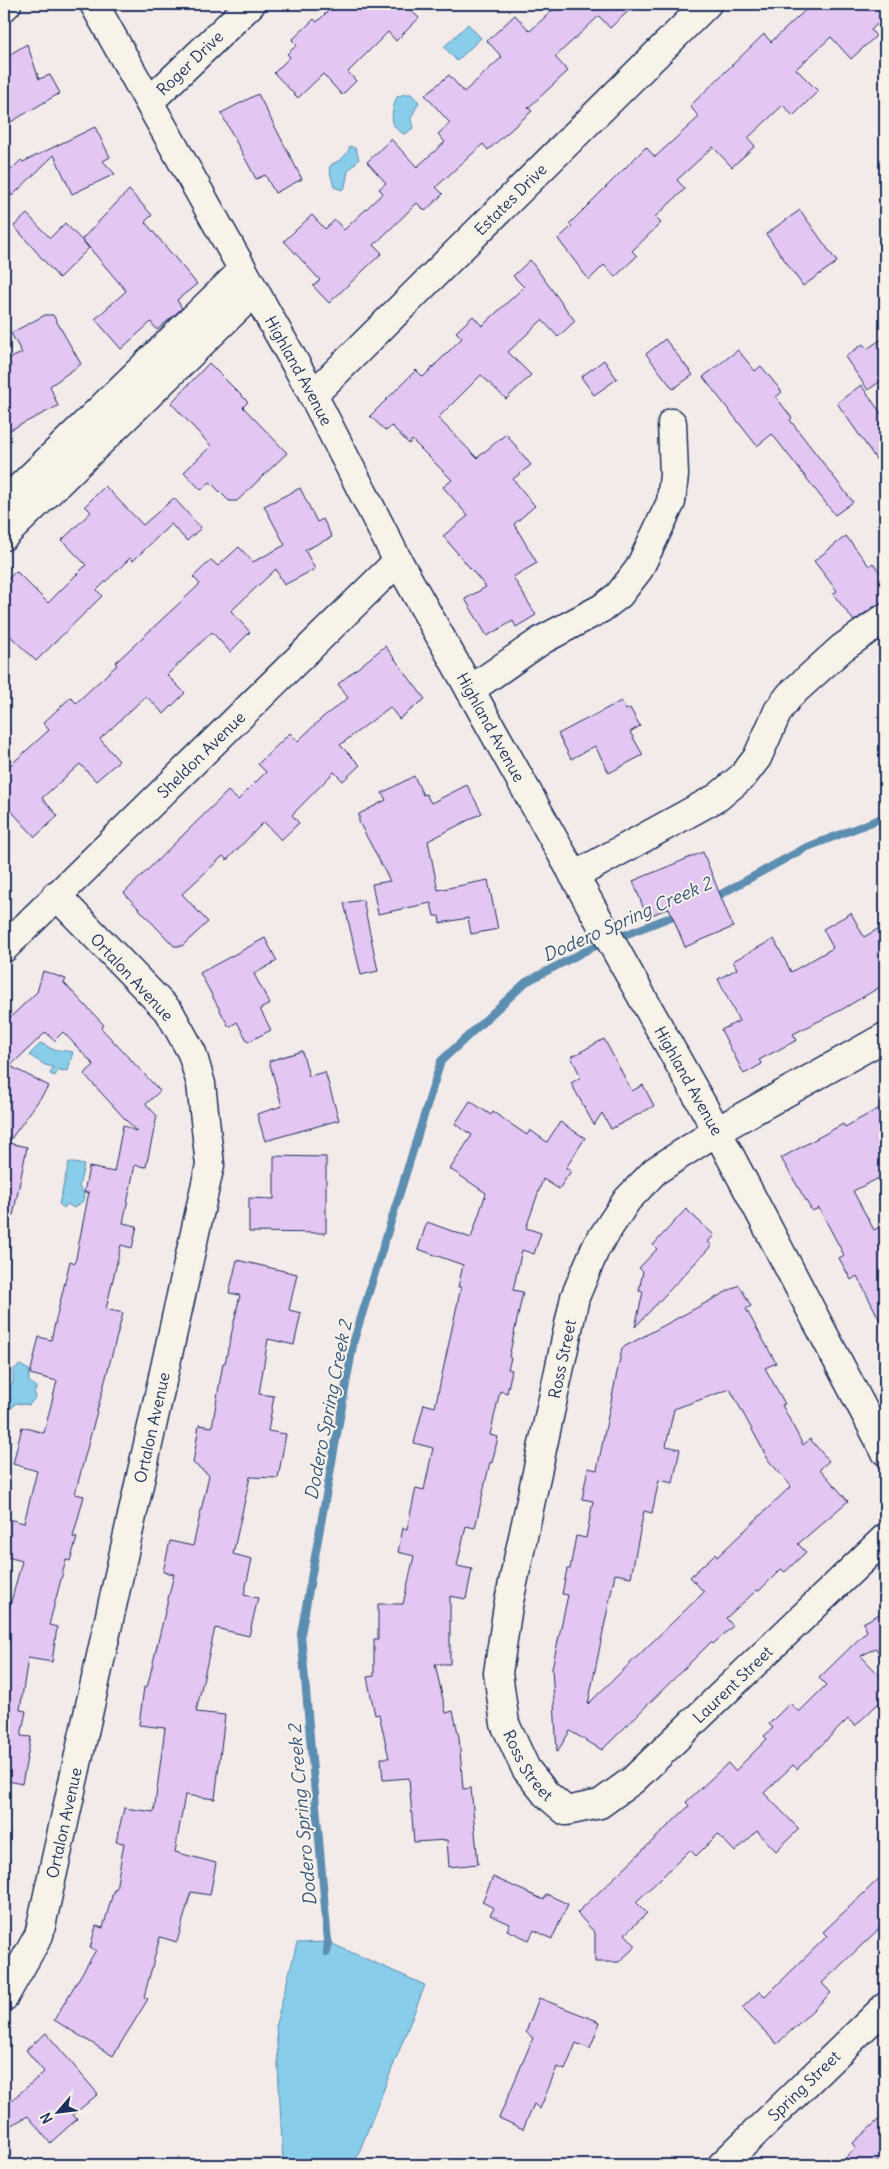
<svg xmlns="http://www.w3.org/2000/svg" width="889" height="2169" viewBox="0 0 889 2169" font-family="Delius,sans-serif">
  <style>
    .water { fill: #88cde9; stroke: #5c8eb1 }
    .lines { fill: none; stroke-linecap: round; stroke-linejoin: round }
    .stream { stroke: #5c8eb1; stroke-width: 8 }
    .building { fill: #e4c6f3; stroke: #1b2f5e; fill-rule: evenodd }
    .minor-casing { stroke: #1b2f5e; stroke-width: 31 }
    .minor { stroke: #f7f3e8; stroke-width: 28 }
    .labels { text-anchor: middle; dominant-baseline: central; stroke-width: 4; stroke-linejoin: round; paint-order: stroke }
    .street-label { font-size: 16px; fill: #1b2f5e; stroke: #f7f3e8 }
    .water-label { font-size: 18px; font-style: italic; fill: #365681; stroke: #f7f3e8 }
  </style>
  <rect width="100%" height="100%" fill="#f3eaea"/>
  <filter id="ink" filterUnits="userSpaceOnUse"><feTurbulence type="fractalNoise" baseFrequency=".02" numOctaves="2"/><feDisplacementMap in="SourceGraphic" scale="10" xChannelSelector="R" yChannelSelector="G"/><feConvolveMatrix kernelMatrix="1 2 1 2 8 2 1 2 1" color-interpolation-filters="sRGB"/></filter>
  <g filter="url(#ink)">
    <!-- water -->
    <path class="water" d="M 468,24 L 481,38 L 457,61 L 444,47 Z
      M 404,94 L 411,94 L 419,102 L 411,118 L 413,128 L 405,134 C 388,129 391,110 397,97 Z
      M 350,146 L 356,149 L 359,159 L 348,171 L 345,187 L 342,190 L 334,187 L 329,168 L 332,164 C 340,161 348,155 350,146 Z
      M 41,1043 L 52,1049 L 73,1052 L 68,1071 L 58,1070 L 55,1076 L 50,1074 L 53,1067 L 45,1065 L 29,1055 Z
      M 69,1162 L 84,1165 L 79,1187 L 84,1193 L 83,1201 L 74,1208 L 67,1204 L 64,1208 L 59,1204 Z
      M 20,1365 L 29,1370 L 29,1382 L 36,1386 L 36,1390 L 34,1391 L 36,1397 L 29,1405 L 15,1403 L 12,1408 L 7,1402 L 11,1398 L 8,1393 L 8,1387 L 13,1383 L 13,1370 Z
      M 328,1942 L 425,1985 L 356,2160 L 356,2165 L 283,2165 L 276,2024 L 297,1943 Z"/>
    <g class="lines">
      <!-- stream -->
      <path class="stream" d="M 712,899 L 805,848 L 885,817
        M 327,1952 L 328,1942 L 301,1634 L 354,1340 L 441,1061 L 526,982 L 591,948 L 681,913"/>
    </g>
    <!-- building -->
    <path class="building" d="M 335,4 L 404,4 L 419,18 L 396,41 L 388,32 L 348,72 L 356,81 L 342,95 L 323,74 L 298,98 L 274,73 L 290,57 L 287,54 L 297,45 L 292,40 L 314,19 L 317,22 Z
      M 559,4 L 636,4 L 610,28 L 599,16 L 555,57 L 568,71 L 528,108 L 532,111 L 488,150 L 483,144 L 436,187 L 443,194 L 425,211 L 417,203 L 374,245 L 382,253 L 329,303 L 313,286 L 320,280 L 284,241 L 312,215 L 325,229 L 335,220 L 344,230 L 383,193 L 379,189 L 386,183 L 367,162 L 391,139 L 417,167 L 445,142 L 438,134 L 450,123 L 425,95 L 449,75 L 464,92 L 502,57 L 487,41 L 515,15 L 530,31 Z
      M 812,4 L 885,4 L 885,17 L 871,30 L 876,36 L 851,59 L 831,37 L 796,69 L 818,91 L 793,116 L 783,105 L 748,138 L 755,146 L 732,167 L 713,147 L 677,180 L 685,189 L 655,217 L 661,223 L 632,251 L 637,256 L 615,277 L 604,265 L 589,280 L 558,239 L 572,226 L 569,224 L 646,147 L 655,157 L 699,117 L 690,106 L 764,34 L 771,42 Z
      M 27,44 L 39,79 L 50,75 L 60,93 L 4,126 L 4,58 Z
      M 258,94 L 302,179 L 275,193 L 265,175 L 256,179 L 221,113 Z
      M 95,127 L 110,157 L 103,161 L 115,174 L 72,194 L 54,155 L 12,196 L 4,181 L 4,177 L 21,160 L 23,162 Z
      M 129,190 L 152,215 L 145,222 L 197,284 L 177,300 L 182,308 L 170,319 L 157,330 L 151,322 L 121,349 L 95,319 L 126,291 L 82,239 Z
      M 800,210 L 837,262 L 803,286 L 766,234 Z
      M 27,214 L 50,238 L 65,223 L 89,248 L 59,278 L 14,226 Z
      M 530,260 L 575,321 L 558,337 L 542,320 L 508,352 L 531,375 L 506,399 L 481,375 L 438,418 L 477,458 L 506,434 L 531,465 L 513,479 L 535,506 L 514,524 L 537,563 L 513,577 L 536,615 L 516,627 L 513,621 L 487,636 L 465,599 L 486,587 L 443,536 L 468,516 L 443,487 L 452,480 L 412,440 L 409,444 L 392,426 L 386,431 L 370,416 L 416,370 L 423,377 L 462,338 L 456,332 L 473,316 L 482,326 L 524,287 L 513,276 Z
      M 45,315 L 53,315 L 81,364 L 50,386 L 58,406 L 4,433 L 4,361 L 22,353 L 11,333 Z
      M 885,337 L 885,378 L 868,390 L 845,357 L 863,344 L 867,349 Z
      M 665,339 L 693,375 L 673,389 L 646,354 Z
      M 738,350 L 755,371 L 761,366 L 782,392 L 776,397 L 792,418 L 790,420 L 853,502 L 835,515 L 772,434 L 757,446 L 703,377 Z
      M 604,360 L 617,379 L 594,395 L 581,377 Z
      M 209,363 L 248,402 L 243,407 L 287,453 L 237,501 L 229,501 L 210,482 L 201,490 L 184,472 L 211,446 L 171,403 Z
      M 861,385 L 885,419 L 885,472 L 837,403 Z
      M 105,486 L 143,525 L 174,498 L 201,528 L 187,541 L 171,524 L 133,561 L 130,558 L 97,590 L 102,596 L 36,661 L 4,630 L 4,583 L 16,571 L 48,603 L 86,565 L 62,540 L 91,512 L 85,506 Z
      M 300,488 L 317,522 L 323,519 L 332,537 L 305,550 L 315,569 L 284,585 L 276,569 L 231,611 L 250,632 L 230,652 L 212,632 L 167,675 L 185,693 L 164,714 L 146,696 L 100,739 L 119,761 L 96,781 L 80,764 L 42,798 L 58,816 L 35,837 L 4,803 L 4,771 L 49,730 L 43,723 L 71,697 L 76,703 L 117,665 L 115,663 L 200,584 L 193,577 L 211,560 L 218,566 L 239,547 L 253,562 L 285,545 L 264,506 Z
      M 846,536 L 869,566 L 873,563 L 885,579 L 885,603 L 876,605 L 854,621 L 833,594 L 837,591 L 814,561 Z
      M 385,646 L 425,699 L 399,719 L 390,707 L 340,745 L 360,765 L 343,781 L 334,772 L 292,815 L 299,823 L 281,840 L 264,822 L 227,860 L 223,856 L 182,894 L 208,922 L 182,946 L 174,946 L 124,893 L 228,791 L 238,800 L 266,772 L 258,764 L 290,733 L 298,741 L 323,717 L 348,698 L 338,684 Z
      M 621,701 L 626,710 L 630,708 L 640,726 L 630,732 L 643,755 L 609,773 L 595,746 L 571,759 L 558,734 Z
      M 414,776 L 423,795 L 426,794 L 431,803 L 467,785 L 482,813 L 428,841 L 438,890 L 488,880 L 498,929 L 471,934 L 468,918 L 440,923 L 439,916 L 434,916 L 431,903 L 378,914 L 372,884 L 390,881 L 359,822 L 359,814 L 386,800 L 382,793 Z
      M 703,852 L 733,927 L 685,947 L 669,908 L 647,917 L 633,881 Z
      M 363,900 L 378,971 L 361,975 L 344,903 Z
      M 851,913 L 864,937 L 885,925 L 885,984 L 841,1010 L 793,1034 L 797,1040 L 759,1060 L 762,1064 L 744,1074 L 721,1030 L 739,1021 L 718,979 L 737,969 L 733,961 L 774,939 L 791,972 L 833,948 L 823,929 Z
      M 265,938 L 277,961 L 254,974 L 270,1004 L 260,1009 L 271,1030 L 248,1042 L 237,1022 L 229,1027 L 200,973 Z
      M 43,971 L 66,979 L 64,983 L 104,1025 L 101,1028 L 160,1091 L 146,1104 L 157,1116 L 146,1167 L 135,1165 L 123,1223 L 137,1226 L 132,1248 L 121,1245 L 106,1309 L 123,1313 L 75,1494 L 84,1496 L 73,1537 L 77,1538 L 70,1561 L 66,1560 L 49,1625 L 57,1627 L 52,1662 L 28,1658 L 20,1710 L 26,1711 L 21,1736 L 31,1737 L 22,1784 L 4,1780 L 4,1628 L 22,1561 L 4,1556 L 4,1518 L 24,1523 L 37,1471 L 13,1464 L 22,1427 L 44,1433 L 57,1381 L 30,1374 L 39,1337 L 51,1340 L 70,1261 L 75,1263 L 89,1192 L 84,1193 L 89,1167 L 114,1172 L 123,1125 L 137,1132 L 84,1074 L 94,1065 L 63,1032 L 54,1041 L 46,1032 L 10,1066 L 49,1086 L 8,1143 L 27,1147 L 13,1216 L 4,1215 L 4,1023 L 37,992 Z
      M 604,1039 L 632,1091 L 643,1085 L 654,1106 L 611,1129 L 602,1113 L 594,1125 L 571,1083 L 581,1077 L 571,1057 Z
      M 302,1051 L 309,1076 L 325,1072 L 339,1120 L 265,1141 L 257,1114 L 282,1106 L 269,1061 Z
      M 470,1101 L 491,1115 L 493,1112 L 527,1135 L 530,1130 L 547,1142 L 560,1122 L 585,1138 L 566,1168 L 571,1171 L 559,1189 L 543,1179 L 526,1228 L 541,1233 L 534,1254 L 522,1250 L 513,1290 L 523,1292 L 509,1357 L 511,1358 L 508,1369 L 512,1370 L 507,1393 L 500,1391 L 490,1435 L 498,1437 L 492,1463 L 490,1462 L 475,1528 L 466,1526 L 457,1566 L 472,1569 L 466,1599 L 450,1596 L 450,1664 L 435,1664 L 446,1713 L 453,1711 L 459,1737 L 463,1789 L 471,1788 L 478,1864 L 449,1867 L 447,1840 L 414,1842 L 409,1778 L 383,1780 L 381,1758 L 389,1758 L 379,1714 L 375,1715 L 367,1677 L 374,1676 L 374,1639 L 378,1639 L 378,1604 L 403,1604 L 414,1556 L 398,1552 L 403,1528 L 407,1529 L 416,1488 L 424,1490 L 433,1448 L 414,1443 L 424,1404 L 435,1407 L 461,1287 L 458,1287 L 463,1265 L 418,1249 L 427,1222 L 471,1238 L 486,1193 L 450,1169 L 472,1135 L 455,1124 Z
      M 885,1105 L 885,1175 L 853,1191 L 874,1230 L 885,1224 L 885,1330 L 857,1276 L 851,1280 L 839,1258 L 844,1255 L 819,1208 L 812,1211 L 781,1158 L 843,1124 L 845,1127 Z
      M 274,1156 L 326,1157 L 326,1233 L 249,1232 L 249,1198 L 274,1199 Z
      M 686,1209 L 714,1235 L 708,1242 L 712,1245 L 635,1327 L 643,1292 L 639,1291 L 643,1271 L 639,1268 L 657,1249 L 653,1245 Z
      M 237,1260 L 297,1274 L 289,1310 L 301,1313 L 294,1345 L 268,1339 L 259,1394 L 274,1396 L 268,1431 L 286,1434 L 278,1478 L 250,1477 L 233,1554 L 252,1559 L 244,1595 L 258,1598 L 249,1636 L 215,1628 L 196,1712 L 225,1715 L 215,1799 L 185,1795 L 175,1852 L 216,1863 L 210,1895 L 191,1892 L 177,1942 L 160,1937 L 144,1997 L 148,1999 L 113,2056 L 54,2020 L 96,1950 L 90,1948 L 96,1926 L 103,1928 L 114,1889 L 116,1889 L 124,1843 L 116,1842 L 124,1808 L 154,1812 L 165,1728 L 139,1725 L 144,1687 L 147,1688 L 174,1574 L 163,1572 L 170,1541 L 193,1546 L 209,1475 L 193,1463 L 199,1425 L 212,1427 L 223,1363 L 225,1363 L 240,1295 L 229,1293 Z
      M 739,1285 L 751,1306 L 746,1309 L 776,1363 L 765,1368 L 785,1404 L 782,1405 L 803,1445 L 810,1439 L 829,1461 L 820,1469 L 848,1501 L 798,1544 L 806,1552 L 785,1572 L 781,1569 L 759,1591 L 757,1590 L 726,1618 L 733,1626 L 713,1644 L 711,1642 L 602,1750 L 570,1731 L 557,1752 L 552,1668 L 568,1595 L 562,1594 L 567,1569 L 570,1569 L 576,1536 L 586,1538 L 593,1501 L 582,1499 L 588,1468 L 597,1470 L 622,1348 ZM 730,1389 L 769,1461 L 791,1486 L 717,1557 L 715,1554 L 690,1577 L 704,1592 L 588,1704 L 615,1574 L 631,1577 L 644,1511 L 652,1513 L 659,1480 L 673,1483 L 680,1449 L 666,1446 L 674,1409 Z
      M 885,1611 L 885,1665 L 876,1648 L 861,1656 L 885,1681 L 885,1697 L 855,1726 L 848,1719 L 797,1769 L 793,1765 L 764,1793 L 799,1829 L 776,1851 L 757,1831 L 735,1852 L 718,1834 L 696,1856 L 690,1850 L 636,1902 L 647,1913 L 625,1934 L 636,1946 L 619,1962 L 595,1962 L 595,1933 L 577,1913 L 689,1806 L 686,1802 L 728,1763 L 735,1771 L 767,1739 L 764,1736 L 773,1728 L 769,1724 L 790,1703 L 799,1712 L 826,1685 L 819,1678 L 867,1631 L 863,1623 Z
      M 885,1873 L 885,1923 L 822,1983 L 831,1993 L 777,2044 L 742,2008 L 760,1991 L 765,1997 L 827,1936 L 823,1932 Z
      M 493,1877 L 544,1900 L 546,1894 L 568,1904 L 552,1939 L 534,1930 L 529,1940 L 507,1930 L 510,1924 L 490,1915 L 494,1908 L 482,1902 Z
      M 539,1998 L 600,2022 L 590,2049 L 576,2043 L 565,2070 L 557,2067 L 540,2109 L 534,2104 L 523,2129 L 499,2118 L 533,2038 L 526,2032 Z
      M 46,2033 L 98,2094 L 73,2115 L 77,2119 L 50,2143 L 28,2116 L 4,2129 L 4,2107 L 44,2072 L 26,2050 Z
      M 885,2114 L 885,2155 L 874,2165 L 839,2165 L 856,2147 L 853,2143 Z"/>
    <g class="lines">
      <defs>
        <g id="minor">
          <path id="s1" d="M 94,4 L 313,395 L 398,561 L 717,1131 L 885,1451"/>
          <path d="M 4,7 L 7,4"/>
          <path id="s2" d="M 150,101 L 251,4"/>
          <path id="s3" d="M 313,395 L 707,4"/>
          <path d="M 4,503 L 243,270"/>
          <path d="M 4,536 L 255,291"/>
          <path d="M 470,690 L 542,640 L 602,608 L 619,595 L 639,569 L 671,502 L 674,475 L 672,423"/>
          <path d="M 574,876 L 718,797 L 743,776 L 757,758 L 778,711 L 790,695 L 842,648 L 885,618"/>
          <path id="s4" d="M 4,948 L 398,561"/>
          <path id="s5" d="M 885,1037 L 717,1131 L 655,1171 L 627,1200 L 596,1247 L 575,1297 L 508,1606 L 498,1673 L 505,1724 L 526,1769 L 546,1794 L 566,1811 L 600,1804 L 633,1780 L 885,1538"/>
          <path id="s6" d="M 4,1997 L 39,1935 L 210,1165 L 201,1084 L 192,1053 L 170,1013 L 56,895"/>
          <path id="s7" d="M 722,2165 L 885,2007"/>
        </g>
      </defs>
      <!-- minor casing -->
      <use href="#minor" class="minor-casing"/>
      <!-- minor -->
      <use href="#minor" class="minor"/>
    </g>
  </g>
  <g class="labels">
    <!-- street labels -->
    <g class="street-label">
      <text stroke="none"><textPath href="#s2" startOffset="55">Roger Drive</textPath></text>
      <text stroke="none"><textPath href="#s3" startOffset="278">Estates Drive</textPath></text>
      <text stroke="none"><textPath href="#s1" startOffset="420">Highland Avenue</textPath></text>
      <text stroke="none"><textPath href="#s1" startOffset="825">Highland Avenue</textPath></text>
      <text stroke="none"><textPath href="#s4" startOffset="276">Sheldon Avenue</textPath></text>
      <text transform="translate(132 977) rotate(47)">Ortalon Avenue</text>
      <text stroke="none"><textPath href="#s1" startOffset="1230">Highland Avenue</textPath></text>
      <text transform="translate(562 1359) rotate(-78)">Ross Street</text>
      <text stroke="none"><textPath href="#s6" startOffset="591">Ortalon Avenue</textPath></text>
      <text stroke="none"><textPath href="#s5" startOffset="1174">Laurent Street</textPath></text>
      <text stroke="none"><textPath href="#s5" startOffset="900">Ross Street</textPath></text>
      <text stroke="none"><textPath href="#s6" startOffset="186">Ortalon Avenue</textPath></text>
      <text stroke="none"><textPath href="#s7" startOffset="114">Spring Street</textPath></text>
    </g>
    <!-- water labels -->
    <g class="water-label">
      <text transform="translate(627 919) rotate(-24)">Dodero Spring Creek 2</text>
      <text transform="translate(328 1410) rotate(-79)">Dodero Spring Creek 2</text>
      <text transform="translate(302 1815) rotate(-95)">Dodero Spring Creek 2</text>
    </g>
  </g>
  <!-- margin -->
  <rect width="889" height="2169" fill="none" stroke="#f7f3e8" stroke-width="20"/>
  <rect x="10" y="10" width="869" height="2149" fill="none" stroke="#1b2f5e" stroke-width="2" filter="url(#ink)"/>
  <!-- north arrow -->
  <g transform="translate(58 2112) rotate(242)" stroke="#f7f3e8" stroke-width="4" paint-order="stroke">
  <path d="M0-4L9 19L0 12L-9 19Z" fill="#1b2f5e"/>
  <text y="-8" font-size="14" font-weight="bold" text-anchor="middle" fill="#1b2f5e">N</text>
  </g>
</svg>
